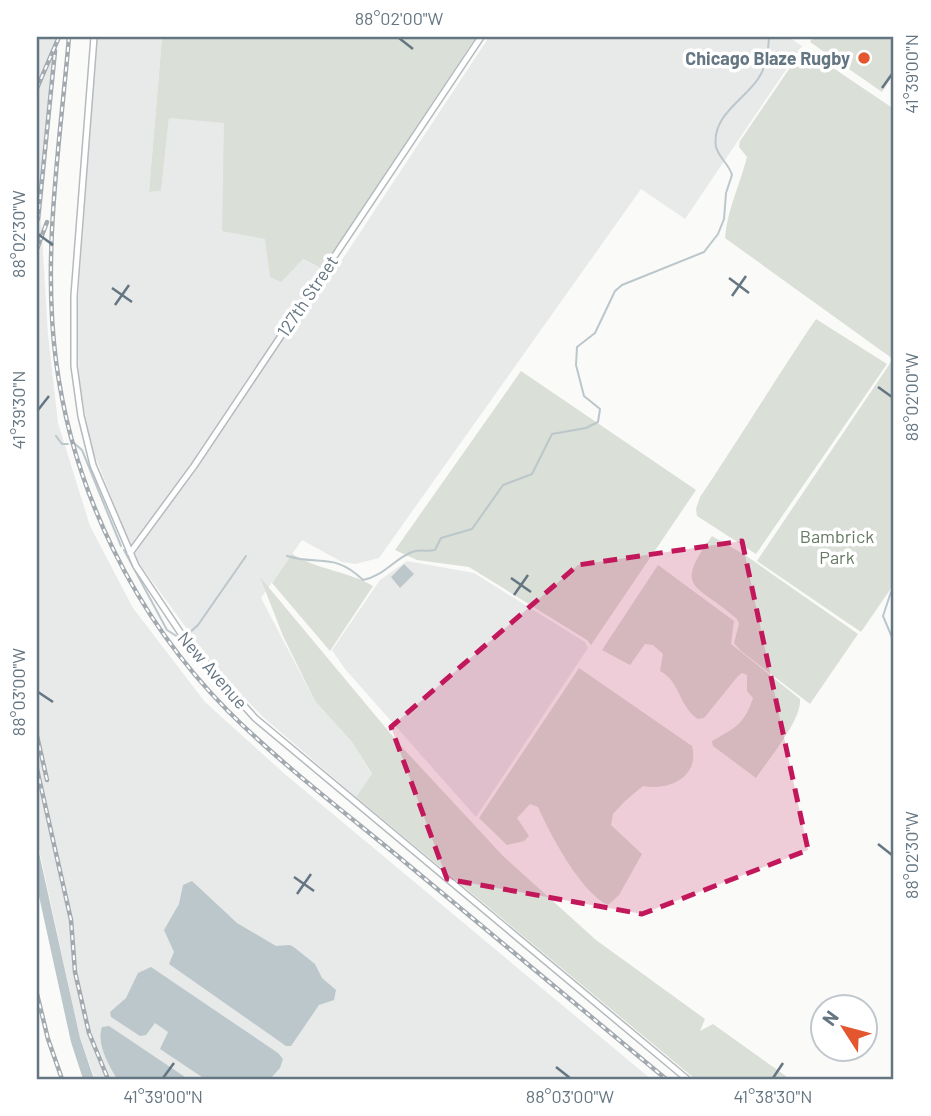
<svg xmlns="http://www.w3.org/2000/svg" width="931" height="1116" viewBox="0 0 931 1116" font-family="Barlow,sans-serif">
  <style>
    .built { fill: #e8e9e9 }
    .green { fill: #dadfd7 }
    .water { fill: #bbc7cb }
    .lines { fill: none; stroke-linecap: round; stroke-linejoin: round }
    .stream { stroke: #bbc7cb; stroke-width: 2 }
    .major-casing { stroke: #b5babe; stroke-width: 8 }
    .major { stroke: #fff; stroke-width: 5 }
    .rail-casing { stroke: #a2aab0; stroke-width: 4.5 }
    .rail { stroke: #fff; stroke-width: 2; stroke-dasharray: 5; stroke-linecap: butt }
    .marked { fill: #c2185b; fill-opacity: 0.2; stroke: #c2185b; stroke-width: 5; stroke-dasharray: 14 9; stroke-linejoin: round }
    .ticks { fill: none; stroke: #657683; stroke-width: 2.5 }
    .poi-dot { fill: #e4572e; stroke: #fff; stroke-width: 2.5 }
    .labels { text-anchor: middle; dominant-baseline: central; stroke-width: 7; stroke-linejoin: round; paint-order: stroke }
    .poi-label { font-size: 18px; font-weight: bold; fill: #657683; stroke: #fff; text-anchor: end }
    .street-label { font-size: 18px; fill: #657683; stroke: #fff }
    .park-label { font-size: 18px; fill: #687a64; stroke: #fff }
    .neatline { fill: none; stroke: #657683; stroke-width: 2.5 }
    .ticks-label { font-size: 18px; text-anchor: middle; fill: #657683 }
  </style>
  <rect width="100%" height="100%" fill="#fafaf8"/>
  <!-- built -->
  <path class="built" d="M 37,37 L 58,37 L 41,218 L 48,335 L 58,423 L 90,526 L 133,608 L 205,702 L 286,775 L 651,1079 L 95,1079 L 80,1038 L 37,840 Z
    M 97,37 L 162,37 L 149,192 L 161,191 L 169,118 L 224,122 L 266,239 L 332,275 L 489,37 L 789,37 L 802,46 L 685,219 L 641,189 L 379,558 L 355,564 L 342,562 L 302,540 L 261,598 L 315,701 L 352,742 L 372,775 L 356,797 L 263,717 L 216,669 L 136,559 L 91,446 L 79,380 L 77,313 Z
    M 407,561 L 474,573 L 585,642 L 588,648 L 476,817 L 345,669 L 332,650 L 380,580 Z"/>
  <!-- green -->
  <path class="green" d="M 162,37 L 476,37 L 322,269 L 303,259 L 281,282 L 270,277 L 265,239 L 222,231 L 224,123 L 169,118 L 161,191 L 149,192 Z
    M 813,37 L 894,37 L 894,74 L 882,92 L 810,42 Z
    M 802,50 L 811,53 L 894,109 L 894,584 L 861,632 L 757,561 L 893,359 L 725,238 C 727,210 740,185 747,157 L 739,147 L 740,141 Z
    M 816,319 L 887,364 L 756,554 L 697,516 L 696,509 L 700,497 C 740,438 776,378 816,319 Z
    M 521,371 L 696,490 L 591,645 L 587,640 L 469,567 L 417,560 L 395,550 Z
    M 712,536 L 745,555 L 858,634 L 810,704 L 741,651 L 734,643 L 739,624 L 737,619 C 697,583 672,591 712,536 Z
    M 292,554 C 318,570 348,571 373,586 L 330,651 L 272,583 Z
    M 658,565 L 734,621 L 731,644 L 800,699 C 802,720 768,760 756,778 L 713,746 L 712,741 C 735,728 744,725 753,698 L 747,691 L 747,675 L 742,673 L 738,676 L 704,718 L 698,719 C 679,707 680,681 660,671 L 663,654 L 653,645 L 645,644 L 630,665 L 602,650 Z
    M 260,577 L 400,745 L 503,856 L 596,940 L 705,1019 L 700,1031 L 713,1024 L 790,1079 L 695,1079 L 356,797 L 372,774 L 352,742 L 315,701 L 283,636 Z
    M 579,668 L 692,746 C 700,777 669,791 643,786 L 625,801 L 613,814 L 611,825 L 642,854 L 619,895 L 608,905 C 581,893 550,834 538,807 L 530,804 L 517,818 L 529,836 L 524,841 L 507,845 L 479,818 Z"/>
  <!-- water -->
  <path class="water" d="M 404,564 L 414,574 L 400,588 L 391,577 Z
    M 37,844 L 80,1038 L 94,1079 L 83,1079 L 71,1042 L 37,887 Z
    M 192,881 L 237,923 L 276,946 L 290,945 L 295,948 L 315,964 L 322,978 L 336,990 L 334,1000 L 319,1005 L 291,1046 L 286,1046 L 169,964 L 174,952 L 164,930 L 179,904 L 183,885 Z
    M 151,967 L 278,1053 L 283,1059 L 280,1068 L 270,1079 L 205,1079 L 160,1049 L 168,1032 L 155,1023 L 146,1035 L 140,1036 L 111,1017 L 110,1012 L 126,998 L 138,973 Z
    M 109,1026 L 188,1079 L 117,1079 C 109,1065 96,1044 102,1027 Z"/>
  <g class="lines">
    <!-- stream -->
    <path class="stream" d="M 56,436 L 62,444 L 68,444
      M 74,443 L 82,450 L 121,546
      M 124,550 L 167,630 L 178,637
      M 287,556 C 320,566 334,552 363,580 C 384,576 394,559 412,552 C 421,549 427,552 435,550 L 441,538 L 472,529 L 503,485 L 532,474 L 552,434 L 586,428 L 598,422 L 600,409 L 584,396 L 576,365 L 577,347 L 595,333 L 615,291 L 622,285 L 704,252 L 718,234 L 724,219 L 726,193 L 732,175 C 729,164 719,158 716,147 C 711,116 744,100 758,79 C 767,66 768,52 769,37
      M 891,592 L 883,616 L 894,642
      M 186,636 L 198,625 L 246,556"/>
    <defs>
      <path id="major" d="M 94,37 L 74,296 L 74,366 L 81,416 L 93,465 L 136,566 L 186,641 L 255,718 L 687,1079
        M 130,553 L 194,466 L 481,37"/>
    </defs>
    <!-- major casing -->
    <use href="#major" class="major-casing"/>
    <!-- major -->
    <use href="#major" class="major"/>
    <defs>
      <path id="rail" d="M 69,37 C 60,143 42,254 56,361 C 73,492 135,617 228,711 C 283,766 346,813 406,863 C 493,935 579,1007 666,1079
        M 37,88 L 59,37
        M 38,219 L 55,51
        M 37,249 L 47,222
        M 37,736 L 47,780
        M 37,769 L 71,920 L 75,972 L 89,1033 L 108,1079
        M 37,994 L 48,1039 L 62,1079"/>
    </defs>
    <!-- rail casing -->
    <use href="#rail" class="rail-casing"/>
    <!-- rail -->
    <use href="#rail" class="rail"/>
  </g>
  <!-- marked area -->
  <path class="marked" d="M 742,541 L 808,850 L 642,914 L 447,879 L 391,727 L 578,565 Z"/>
  <!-- ticks -->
  <path class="ticks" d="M 399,38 L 413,49M 882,88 L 892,74M 38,234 L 53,245M 729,278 L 749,293M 112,288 L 132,302M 732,296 L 746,276M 115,305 L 129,285M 878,387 L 892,397M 38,410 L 49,396M 511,578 L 531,592M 514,595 L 528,575M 38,692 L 53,702M 878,844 L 892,855M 294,877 L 314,891M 297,894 L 311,874M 556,1067 L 570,1078M 163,1078 L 174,1063M 773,1078 L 783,1063"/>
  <!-- markers -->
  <circle class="poi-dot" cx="864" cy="58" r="7"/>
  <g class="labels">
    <!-- poi labels -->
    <g class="poi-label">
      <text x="850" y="58">Chicago Blaze Rugby</text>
    </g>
    <!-- street labels -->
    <g class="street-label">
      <text transform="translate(307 296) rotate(-56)">127th Street</text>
      <text transform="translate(213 670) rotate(49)">New Avenue</text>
    </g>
    <!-- park labels -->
    <g class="park-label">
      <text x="837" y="536">Bambrick<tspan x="837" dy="21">Park</tspan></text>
    </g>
  </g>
  <!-- border -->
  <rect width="931" height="1116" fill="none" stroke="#ffffff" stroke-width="77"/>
  <!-- north arrow -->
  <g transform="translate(844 1028) rotate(306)"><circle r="33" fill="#ffffff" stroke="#c1c8cd" stroke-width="2"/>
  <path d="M0-5L12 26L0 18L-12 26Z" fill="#e4572e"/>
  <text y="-10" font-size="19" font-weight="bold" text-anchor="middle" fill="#657683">N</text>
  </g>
  <rect x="38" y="38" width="854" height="1040" class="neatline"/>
  <g class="ticks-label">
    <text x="399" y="25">88°02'00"W</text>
    <text transform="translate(912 74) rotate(-90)" y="6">41°39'00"N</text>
    <text transform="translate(19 234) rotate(-90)" y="6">88°02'30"W</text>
    <text transform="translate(912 397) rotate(-90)" y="6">88°02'00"W</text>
    <text transform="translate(19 410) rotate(-90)" y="6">41°39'30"N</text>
    <text transform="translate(19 692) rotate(-90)" y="6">88°03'00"W</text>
    <text transform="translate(912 855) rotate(-90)" y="6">88°02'30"W</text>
    <text x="163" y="1103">41°39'00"N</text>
    <text x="570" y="1103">88°03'00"W</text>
    <text x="773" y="1103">41°38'30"N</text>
  </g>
</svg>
